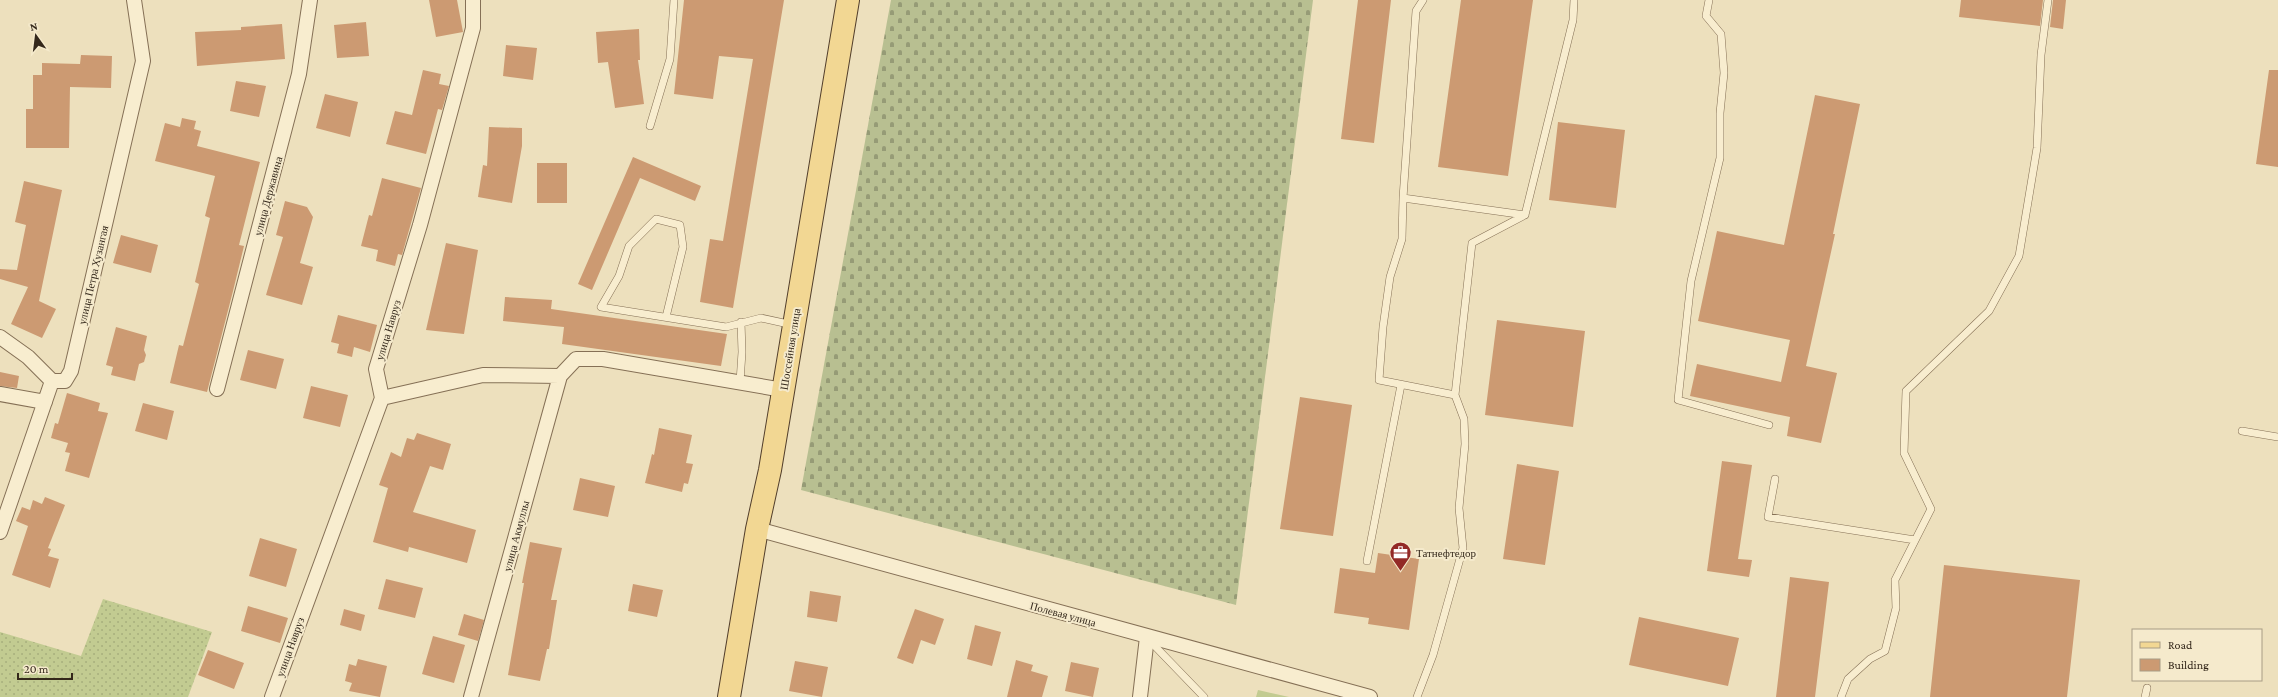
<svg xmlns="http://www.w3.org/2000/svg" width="2278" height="697" viewBox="0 0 2278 697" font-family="'Crimson Pro',serif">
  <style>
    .green { fill: #c2cb91 }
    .cemetery { fill: url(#cemetery-stones) }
    .garden { fill: url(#garden-dots) }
    .building { fill: #cc9a72 }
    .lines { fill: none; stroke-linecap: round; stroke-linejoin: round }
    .lane-casing { stroke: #857056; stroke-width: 8 }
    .street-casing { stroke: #857056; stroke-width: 16 }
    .primary-casing { stroke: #523e2b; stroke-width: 24 }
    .lane { stroke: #f8edcf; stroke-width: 7 }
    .street { stroke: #f8edcf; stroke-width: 14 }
    .primary { stroke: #f2d793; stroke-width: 22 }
    .labels { text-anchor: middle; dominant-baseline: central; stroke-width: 4; stroke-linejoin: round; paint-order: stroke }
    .street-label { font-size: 11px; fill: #34281b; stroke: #f5eacc }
    .poi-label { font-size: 11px; fill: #34281b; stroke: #f5eacc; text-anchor: start }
  </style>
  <defs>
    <pattern id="cemetery-stones" width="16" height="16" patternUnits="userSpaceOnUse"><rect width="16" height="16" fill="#b8bf91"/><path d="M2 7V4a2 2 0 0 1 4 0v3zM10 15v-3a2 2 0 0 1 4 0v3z" fill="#969b76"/></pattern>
    <pattern id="garden-dots" width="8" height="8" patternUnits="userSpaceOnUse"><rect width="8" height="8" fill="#c2cb91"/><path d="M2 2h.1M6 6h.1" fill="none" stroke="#a7ae7c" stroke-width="1.8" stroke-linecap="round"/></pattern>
  </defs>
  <rect width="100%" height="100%" fill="#ede0bd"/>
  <!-- green -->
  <path class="green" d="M 1258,690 L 1289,697 L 1256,697 Z"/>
  <!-- cemetery -->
  <path class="cemetery" d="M 891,0 L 1313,0 L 1236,605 L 801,490 Z"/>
  <!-- garden -->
  <path class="garden" d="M 103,599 L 212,632 L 188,697 L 0,697 L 0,632 L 81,656 Z"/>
  <!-- building -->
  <path class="building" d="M 429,0 L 457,0 L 463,32 L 436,37 Z
    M 684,0 L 784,0 L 733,308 L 700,302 L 710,239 L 723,241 L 753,59 L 719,56 L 713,99 L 674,94 Z
    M 1358,0 L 1391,0 L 1374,143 L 1341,139 Z
    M 1461,0 L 1533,0 L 1508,176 L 1438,167 Z
    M 1961,0 L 2043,0 L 2040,26 L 1959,17 Z
    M 2053,0 L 2066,0 L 2063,29 L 2050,27 Z
    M 366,22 L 369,56 L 337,58 L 334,25 Z
    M 282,24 L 285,59 L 197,66 L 195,32 L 241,30 L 241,27 Z
    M 639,29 L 640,60 L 638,60 L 644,104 L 615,108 L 608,62 L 598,63 L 596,32 Z
    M 506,45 L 537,48 L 533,80 L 503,76 Z
    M 81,55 L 112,56 L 111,88 L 70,87 L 69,148 L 26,148 L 26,109 L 33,109 L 33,75 L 42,75 L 42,63 L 80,64 Z
    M 423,70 L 441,74 L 439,84 L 449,86 L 442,110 L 438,109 L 426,154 L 386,144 L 395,111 L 412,115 Z
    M 2269,70 L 2278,70 L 2278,167 L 2256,164 Z
    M 236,81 L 266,86 L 259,117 L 230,111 Z
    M 325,94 L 358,102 L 350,137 L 316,128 Z
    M 1815,95 L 1860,104 L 1833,234 L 1835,234 L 1806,366 L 1837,373 L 1821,443 L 1787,436 L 1790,417 L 1690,396 L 1697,364 L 1781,382 L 1790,340 L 1698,321 L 1717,231 L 1784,245 Z
    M 182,118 L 196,121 L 194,129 L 201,131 L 197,146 L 260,162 L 239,245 L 244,246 L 233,291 L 207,392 L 170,383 L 179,345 L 183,346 L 199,284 L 195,282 L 210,218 L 205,216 L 215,176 L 155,161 L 165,123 L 180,127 Z
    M 1558,122 L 1625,130 L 1616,208 L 1549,200 Z
    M 489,127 L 522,128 L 522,146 L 512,203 L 478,197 L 483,165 L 487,166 Z
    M 633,157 L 701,186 L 695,201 L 640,178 L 592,290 L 578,284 Z
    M 537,163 L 567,163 L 567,203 L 537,203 Z
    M 382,178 L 421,188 L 402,255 L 398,254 L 395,266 L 376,261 L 378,250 L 361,246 L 369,215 L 372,216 Z
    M 24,181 L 62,190 L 39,301 L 56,309 L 42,338 L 11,324 L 28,287 L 0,279 L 0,269 L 17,270 L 26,225 L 15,222 Z
    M 285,201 L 307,207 L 313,217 L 300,263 L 313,267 L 302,305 L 266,295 L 283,237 L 276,235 Z
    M 121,235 L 158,245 L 151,273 L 113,263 Z
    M 446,243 L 478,250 L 464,334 L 426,330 Z
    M 505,297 L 552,300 L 551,309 L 727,334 L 721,366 L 562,344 L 564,327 L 503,321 Z
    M 338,315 L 377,325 L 370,352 L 354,347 L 352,357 L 337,353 L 339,344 L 331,342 Z
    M 1497,320 L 1585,331 L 1573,427 L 1485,415 Z
    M 116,327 L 147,336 L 144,350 L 146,355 L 144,362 L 139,364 L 135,381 L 111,375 L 113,367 L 106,365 Z
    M 248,350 L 284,359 L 276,389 L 240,380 Z
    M 0,372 L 19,376 L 17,388 L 0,386 Z
    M 311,386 L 348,395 L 340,427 L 303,418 Z
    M 67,393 L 100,403 L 98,411 L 108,413 L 89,478 L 65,471 L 70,453 L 65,452 L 68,443 L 51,438 L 55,423 L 58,424 Z
    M 1300,397 L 1352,405 L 1333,536 L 1280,529 Z
    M 143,403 L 174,411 L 167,440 L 135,431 Z
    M 659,428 L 692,435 L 686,463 L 693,464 L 688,484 L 684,483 L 682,492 L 645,483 L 652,454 L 654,455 Z
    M 417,433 L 451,444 L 443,470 L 430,466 L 413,512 L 476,530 L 467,563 L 409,547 L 408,552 L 373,542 L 388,488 L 379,485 L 391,452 L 401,457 L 407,438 L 414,440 Z
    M 1722,461 L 1752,465 L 1738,559 L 1752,560 L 1749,577 L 1707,571 Z
    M 1517,464 L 1559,471 L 1545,565 L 1503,559 Z
    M 580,478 L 615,486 L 608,517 L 573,510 Z
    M 45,497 L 65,505 L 48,548 L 51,549 L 48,556 L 59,559 L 50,588 L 12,575 L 28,526 L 16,521 L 22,507 L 30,510 L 33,500 L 42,504 Z
    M 260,538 L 297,549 L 286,587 L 249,576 Z
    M 530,542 L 562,548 L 551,600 L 557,600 L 549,649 L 547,649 L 540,681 L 508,675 L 524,583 L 522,583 Z
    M 1378,553 L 1419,559 L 1409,630 L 1368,624 L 1369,618 L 1334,613 L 1340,568 L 1375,573 Z
    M 1944,565 L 2080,580 L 2067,697 L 1930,697 Z
    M 1790,577 L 1829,582 L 1815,697 L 1776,697 Z
    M 386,579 L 423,588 L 415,618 L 378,609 Z
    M 633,584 L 663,590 L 657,617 L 628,611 Z
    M 810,591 L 841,596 L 837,622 L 807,617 Z
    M 248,606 L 288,618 L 280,643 L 241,631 Z
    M 344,609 L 365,615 L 361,631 L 340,625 Z
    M 915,609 L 944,619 L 935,645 L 921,640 L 913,664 L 897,658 Z
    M 464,614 L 484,620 L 478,641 L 458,635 Z
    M 1639,617 L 1739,638 L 1728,686 L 1629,665 Z
    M 975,625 L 1001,632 L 992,666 L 967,659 Z
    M 433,636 L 465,645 L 454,683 L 422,674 Z
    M 208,650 L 244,663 L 234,689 L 198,675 Z
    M 358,659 L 387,666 L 380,697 L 349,691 L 352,683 L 345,681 L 349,664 L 356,666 Z
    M 1016,660 L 1033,665 L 1031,671 L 1048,676 L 1042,697 L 1007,697 Z
    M 795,661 L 828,667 L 822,697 L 789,691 Z
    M 1071,662 L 1099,668 L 1093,697 L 1065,691 Z"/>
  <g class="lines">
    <defs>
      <path id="lane" d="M 1423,0 L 1416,11 L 1403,198 L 1525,215 L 1573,20 L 1574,0
        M 1709,0 L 1706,16 L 1721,34 L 1724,73 L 1720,113 L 1720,158 L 1691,281 L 1678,400 L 1769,425
        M 650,126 L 670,59 L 674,0
        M 1403,198 L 1402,239 L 1390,277 L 1383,327 L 1379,380 L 1455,395
        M 666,317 L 683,247 L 680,225 L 656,219 L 629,246 L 619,276 L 601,307 L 726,327 L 761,318 L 793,325
        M 740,382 L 742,352 L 741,322
        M 2242,431 L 2278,437
        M 1775,479 L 1768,517 L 1915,540
        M 1367,561 L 1401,385
        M 1148,639 L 1204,697
        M 1417,697 L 1433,655 L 1463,548 L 1459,508 L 1465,444 L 1464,419 L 1455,395 L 1472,243 L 1525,215
        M 1841,697 L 1848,679 L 1870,659 L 1885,651 L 1896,608 L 1895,580 L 1931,509 L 1904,453 L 1906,391 L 1989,311 L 2019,256 L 2037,148 L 2041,55 L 2048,0
        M 2145,697 L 2147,688"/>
      <path id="street" d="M 0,337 L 28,357 L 52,381
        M 52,381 L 65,381 L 71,371 L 143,61 L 134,0
        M 217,389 L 299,74 L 310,0
        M 0,394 L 45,402
        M 382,398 L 483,375 L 560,376 L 576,359 L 603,359 L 783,390
        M 757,529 L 1370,697
        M 0,532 L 52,381
        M 272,697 L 382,398 L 376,369 L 420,225 L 473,28 L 473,0
        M 471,697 L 560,376
        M 1140,697 L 1147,637"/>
      <path id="primary" d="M 729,697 L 757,529 L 770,470 L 848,0"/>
    </defs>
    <!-- lane casing -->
    <use href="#lane" class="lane-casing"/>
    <!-- street casing -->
    <use href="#street" class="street-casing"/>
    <!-- primary casing -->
    <use href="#primary" class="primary-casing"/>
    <!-- lane -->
    <use href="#lane" class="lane"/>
    <!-- street -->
    <use href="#street" class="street"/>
    <!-- primary -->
    <use href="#primary" class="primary"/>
  </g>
  <!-- icons -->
  <defs>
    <symbol id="office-pin" viewBox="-11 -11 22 30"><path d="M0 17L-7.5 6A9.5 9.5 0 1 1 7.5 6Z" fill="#932926" stroke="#f5eacc"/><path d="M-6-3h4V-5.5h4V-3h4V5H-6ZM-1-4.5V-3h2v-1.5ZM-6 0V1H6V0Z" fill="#fff"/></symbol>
  </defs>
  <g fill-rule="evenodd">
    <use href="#office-pin" x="1388" y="540" width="25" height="34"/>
  </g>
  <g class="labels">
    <!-- street labels -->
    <g class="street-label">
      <text transform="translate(268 196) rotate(-75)">улица Державина</text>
      <text transform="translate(93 275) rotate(-77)">улица Петра Хузангая</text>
      <text transform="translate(388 330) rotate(-73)">улица Навруз</text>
      <text transform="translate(790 349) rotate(-81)">Шоссейная улица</text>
      <text transform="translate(516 536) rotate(-75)">улица Акмуллы</text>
      <text transform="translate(1063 614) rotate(15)">Полевая улица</text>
      <text transform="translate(290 647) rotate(-70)">улица Навруз</text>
    </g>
    <!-- poi labels -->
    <g class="poi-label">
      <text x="1416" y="553">Татнефтедор</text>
    </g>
  </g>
  <!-- legend -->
  <rect x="2132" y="629" width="130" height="52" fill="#f5eacc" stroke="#a89c85"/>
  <rect x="2140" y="642" width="20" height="6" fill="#f2d793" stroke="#a89c85"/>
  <text x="2168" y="649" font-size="12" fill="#34281b">Road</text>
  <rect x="2140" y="659" width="20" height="12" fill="#cc9a72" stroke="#a89c85"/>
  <text x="2168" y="669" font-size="12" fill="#34281b">Building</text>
  <!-- north arrow -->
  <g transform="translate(36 36) rotate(346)" stroke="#f5eacc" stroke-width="3" paint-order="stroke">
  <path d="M0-3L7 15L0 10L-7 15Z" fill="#34281b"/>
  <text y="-6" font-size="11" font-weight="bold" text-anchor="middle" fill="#34281b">N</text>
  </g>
  <!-- scale -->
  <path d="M18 673v6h54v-6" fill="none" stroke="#34281b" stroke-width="2"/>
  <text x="24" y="673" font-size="12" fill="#34281b" stroke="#f5eacc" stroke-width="3" paint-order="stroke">20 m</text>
</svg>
